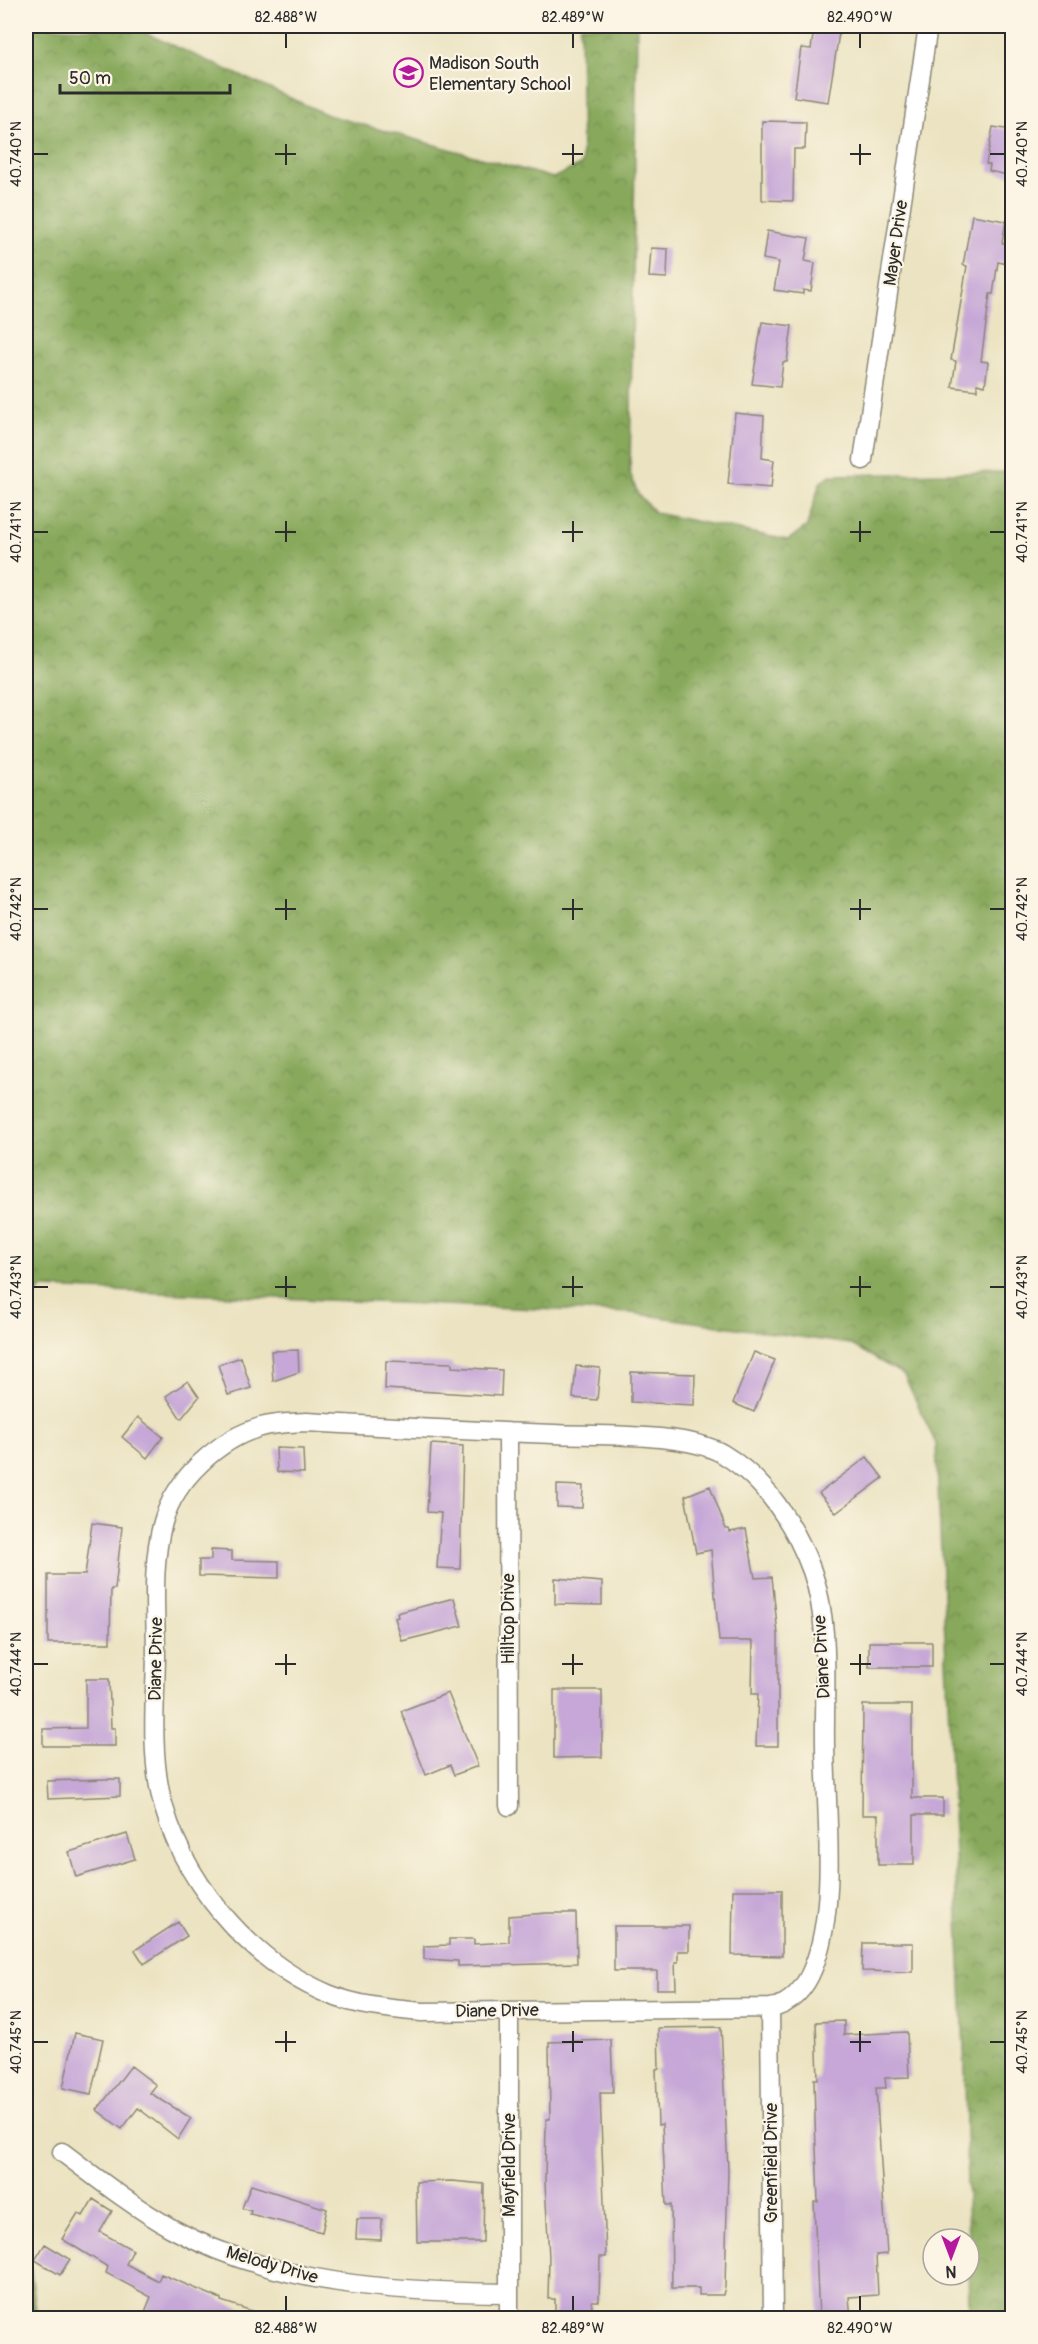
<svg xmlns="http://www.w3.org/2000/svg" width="1038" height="2344" viewBox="0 0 1038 2344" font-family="Pangolin,sans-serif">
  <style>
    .forest { fill: url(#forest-crowns); stroke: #5a6a44; stroke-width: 1.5 }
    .building { fill: #c6a7d7 }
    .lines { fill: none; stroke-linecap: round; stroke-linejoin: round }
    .minor-casing { stroke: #8b8776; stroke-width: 21 }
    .minor { stroke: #fff; stroke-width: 18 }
    .ticks { fill: none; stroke: #2b2b2b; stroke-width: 2 }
    .labels { text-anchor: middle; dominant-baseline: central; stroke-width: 4.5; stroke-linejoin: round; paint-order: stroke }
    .poi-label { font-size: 18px; fill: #2b2b2b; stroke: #fcf5e5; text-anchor: start }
    .street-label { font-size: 18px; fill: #2b2b2b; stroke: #fcf5e5 }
    .neatline { fill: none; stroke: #2b2b2b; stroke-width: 2 }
    .ticks-label { font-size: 15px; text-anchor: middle; fill: #2b2b2b }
  </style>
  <defs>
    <pattern id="forest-crowns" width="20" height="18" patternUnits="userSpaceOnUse" patternTransform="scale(1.5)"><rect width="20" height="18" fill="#88a95c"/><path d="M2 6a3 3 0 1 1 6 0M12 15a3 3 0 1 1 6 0" fill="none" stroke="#6f8a4c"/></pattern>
  </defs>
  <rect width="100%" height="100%" fill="#fcf5e5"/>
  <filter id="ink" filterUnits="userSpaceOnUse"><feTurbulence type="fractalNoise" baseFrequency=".0167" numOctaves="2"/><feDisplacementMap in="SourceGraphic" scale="12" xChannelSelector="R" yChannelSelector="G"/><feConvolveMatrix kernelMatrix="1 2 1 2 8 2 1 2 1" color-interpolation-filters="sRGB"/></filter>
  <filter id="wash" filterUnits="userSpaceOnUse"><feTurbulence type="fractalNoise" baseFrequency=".008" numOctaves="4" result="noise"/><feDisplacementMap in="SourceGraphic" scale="24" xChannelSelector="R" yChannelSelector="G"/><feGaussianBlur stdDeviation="1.35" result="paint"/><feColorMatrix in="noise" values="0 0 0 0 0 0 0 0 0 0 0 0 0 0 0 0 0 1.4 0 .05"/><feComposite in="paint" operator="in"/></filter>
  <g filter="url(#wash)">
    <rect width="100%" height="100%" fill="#ebe3c1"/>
    <!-- forest -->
    <path class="forest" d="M 26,26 L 141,31 L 328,115 L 553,178 L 582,164 L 580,26 L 637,26 L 630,473 L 638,494 L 655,513 L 788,540 L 807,526 L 820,483 L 830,475 L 1012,472 L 1012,2318 L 969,2318 L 965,2070 L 936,1444 L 904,1375 L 850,1344 L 631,1313 L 43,1288 L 26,1303 Z
      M 26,2236 L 37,2318 L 26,2318 Z"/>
    <g id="blocks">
      <!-- building -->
      <path class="building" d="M 814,29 L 839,33 L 828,102 L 794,97 L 801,48 L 811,49 Z
        M 762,121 L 806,122 L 805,149 L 794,149 L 793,201 L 762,200 Z
        M 993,127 L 1012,130 L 1012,176 L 989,171 L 990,165 L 986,164 Z
        M 972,215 L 1006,221 L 1002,243 L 1012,245 L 1012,265 L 998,262 L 993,294 L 990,294 L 981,361 L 988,362 L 985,386 L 977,384 L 977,390 L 952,387 L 956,361 L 951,360 L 967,266 L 963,265 Z
        M 767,231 L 809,238 L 805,261 L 815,263 L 811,291 L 803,290 L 803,294 L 774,290 L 779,262 L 763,259 Z
        M 651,248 L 668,249 L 667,278 L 649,277 Z
        M 762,322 L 792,326 L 787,362 L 783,362 L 780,387 L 752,384 Z
        M 735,413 L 764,416 L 762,458 L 774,460 L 771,488 L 728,484 Z
        M 298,1350 L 299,1372 L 273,1381 L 271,1351 Z
        M 754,1352 L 775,1360 L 754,1412 L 733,1403 Z
        M 241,1357 L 251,1388 L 228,1395 L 218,1365 Z
        M 386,1361 L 452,1363 L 452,1367 L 502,1370 L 501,1396 L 385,1389 Z
        M 576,1366 L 600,1368 L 597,1400 L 573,1398 Z
        M 631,1372 L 695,1374 L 694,1405 L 631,1402 Z
        M 188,1381 L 199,1397 L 181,1419 L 166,1396 Z
        M 138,1417 L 163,1437 L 147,1458 L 122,1437 Z
        M 431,1444 L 463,1446 L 460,1569 L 437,1568 L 441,1513 L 427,1512 Z
        M 276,1448 L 303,1449 L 304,1473 L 277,1472 Z
        M 867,1457 L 883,1478 L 836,1513 L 819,1493 Z
        M 557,1485 L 583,1486 L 582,1508 L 557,1507 Z
        M 710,1486 L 726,1529 L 729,1529 L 730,1532 L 746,1529 L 755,1578 L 772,1577 L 778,1635 L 778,1746 L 756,1746 L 758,1694 L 752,1694 L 753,1641 L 719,1641 L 711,1550 L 696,1553 L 685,1496 Z
        M 92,1523 L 122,1527 L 115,1589 L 111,1589 L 110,1643 L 48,1643 L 48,1575 L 85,1575 Z
        M 211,1550 L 232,1551 L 232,1560 L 279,1561 L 279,1578 L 199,1576 L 199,1560 L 211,1560 Z
        M 555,1578 L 602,1582 L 602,1605 L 555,1604 Z
        M 454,1598 L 462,1626 L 402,1641 L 395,1618 L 398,1617 L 397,1613 Z
        M 869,1642 L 932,1642 L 932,1667 L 869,1667 Z
        M 86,1679 L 109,1679 L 111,1728 L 115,1728 L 115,1746 L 43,1746 L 43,1729 L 86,1728 Z
        M 554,1690 L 602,1690 L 602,1757 L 554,1758 Z
        M 448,1693 L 478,1766 L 454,1775 L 450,1765 L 426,1775 L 401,1711 Z
        M 863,1705 L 912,1705 L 912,1798 L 943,1798 L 943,1815 L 914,1815 L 914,1865 L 878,1865 L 878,1815 L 862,1815 Z
        M 106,1779 L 120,1779 L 120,1796 L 48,1799 L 47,1781 Z
        M 127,1834 L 135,1859 L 76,1877 L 69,1852 Z
        M 733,1890 L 782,1890 L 782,1956 L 732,1955 Z
        M 547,1913 L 576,1913 L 577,1963 L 458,1966 L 458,1961 L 424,1959 L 424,1946 L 449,1945 L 449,1939 L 474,1939 L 474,1944 L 509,1942 L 509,1916 Z
        M 178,1922 L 187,1936 L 144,1964 L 135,1950 Z
        M 614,1926 L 689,1926 L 689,1951 L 678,1951 L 678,1962 L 675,1962 L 676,1989 L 657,1989 L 657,1971 L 614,1971 Z
        M 863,1943 L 913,1943 L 913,1972 L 862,1971 Z
        M 844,2021 L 844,2035 L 907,2032 L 909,2077 L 885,2078 L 886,2088 L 876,2088 L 887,2254 L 876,2255 L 878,2295 L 849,2297 L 851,2319 L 819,2319 L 814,2202 L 818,2202 L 815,2119 L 814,2079 L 818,2079 L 816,2022 Z
        M 721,2027 L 728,2169 L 725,2287 L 723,2295 L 699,2295 L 699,2288 L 672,2288 L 671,2205 L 666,2205 L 662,2124 L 658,2125 L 656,2069 L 659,2069 L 658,2028 Z
        M 75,2033 L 103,2039 L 91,2094 L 63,2088 Z
        M 611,2040 L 613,2093 L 600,2093 L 606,2257 L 600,2257 L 599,2301 L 592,2301 L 591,2319 L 555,2319 L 555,2299 L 548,2299 L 549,2258 L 545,2182 L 546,2119 L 550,2119 L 549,2042 Z
        M 131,2066 L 156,2085 L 150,2093 L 191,2118 L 178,2139 L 138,2108 L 122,2129 L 97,2110 Z
        M 452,2181 L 484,2184 L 483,2242 L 417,2242 L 416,2182 Z
        M 251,2185 L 327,2209 L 322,2232 L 250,2214 L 251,2211 L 242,2208 Z
        M 93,2199 L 112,2211 L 100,2232 L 133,2250 L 126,2264 L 158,2281 L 161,2274 L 221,2299 L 221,2301 L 262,2314 L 262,2319 L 142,2319 L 151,2297 L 106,2273 L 108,2267 L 62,2239 L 78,2213 L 83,2216 Z
        M 357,2219 L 382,2219 L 381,2240 L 356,2239 Z
        M 45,2244 L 70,2259 L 60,2275 L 35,2260 Z"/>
    </g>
  </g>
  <g filter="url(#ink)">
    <use href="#blocks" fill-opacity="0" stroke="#8b8776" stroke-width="1.5"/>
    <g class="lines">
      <defs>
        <path id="minor" d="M 863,460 L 928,26
          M 306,1422 C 388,1427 471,1431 554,1434 C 598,1436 686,1432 723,1454 C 766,1480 795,1525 812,1571 C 831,1625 824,1690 825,1746 C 826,1812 838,1907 813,1968 C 806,1986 791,2006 770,2008 L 421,2012 C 390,2009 357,2006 328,1994 C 248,1960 179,1878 160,1792 C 151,1748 155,1702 156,1657 C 156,1613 151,1564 163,1522 C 175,1479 219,1439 261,1427 C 275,1423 291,1423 306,1422 Z
          M 508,1432 L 509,1806
          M 770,2008 L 773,2318
          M 62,2152 C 98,2179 132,2206 171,2228 C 274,2285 394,2292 509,2293
          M 509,2318 L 509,2011"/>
      </defs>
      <!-- minor casing -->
      <use href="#minor" class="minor-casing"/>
      <!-- minor -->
      <use href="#minor" class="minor"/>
    </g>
  </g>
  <!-- ticks -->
  <path class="ticks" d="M 286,33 L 286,48M 573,33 L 573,48M 860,33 L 860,48M 286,144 L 286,165M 573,144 L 573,165M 860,144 L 860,165M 33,154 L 48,154M 275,154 L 296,154M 562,154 L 583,154M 850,154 L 871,154M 990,154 L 1005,154M 286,521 L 286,542M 573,521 L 573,542M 860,521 L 860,542M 33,532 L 48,532M 275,532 L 296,532M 562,532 L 583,532M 850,532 L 871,532M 990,532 L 1005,532M 286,899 L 286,920M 573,899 L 573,920M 860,899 L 860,920M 33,909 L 48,909M 275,909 L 296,909M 562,909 L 583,909M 850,909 L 871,909M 990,909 L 1005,909M 286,1276 L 286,1297M 573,1276 L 573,1297M 860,1276 L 860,1297M 33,1287 L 48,1287M 275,1287 L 296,1287M 562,1287 L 583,1287M 850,1287 L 871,1287M 990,1287 L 1005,1287M 286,1654 L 286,1675M 573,1654 L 573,1675M 860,1654 L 860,1675M 33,1664 L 48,1664M 275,1664 L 296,1664M 562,1664 L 583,1664M 850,1664 L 871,1664M 990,1664 L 1005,1664M 286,2031 L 286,2052M 573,2031 L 573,2052M 860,2031 L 860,2052M 33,2042 L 48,2042M 275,2042 L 296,2042M 562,2042 L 583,2042M 850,2042 L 871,2042M 990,2042 L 1005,2042M 286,2296 L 286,2311M 573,2296 L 573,2311M 860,2296 L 860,2311"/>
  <!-- icons -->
  <defs>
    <symbol id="school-ring" viewBox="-11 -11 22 22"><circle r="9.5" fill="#fcf5e5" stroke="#b5179e" stroke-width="1.5"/><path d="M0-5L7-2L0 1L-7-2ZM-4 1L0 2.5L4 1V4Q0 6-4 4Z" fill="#b5179e"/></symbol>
  </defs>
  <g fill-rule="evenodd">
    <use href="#school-ring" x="392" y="56" width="33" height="33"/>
  </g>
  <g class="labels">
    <!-- poi labels -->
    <g class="poi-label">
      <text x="429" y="63">Madison South<tspan x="429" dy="21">Elementary School</tspan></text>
    </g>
    <!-- street labels -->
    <g class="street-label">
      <text transform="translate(896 243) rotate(-82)">Mayer Drive</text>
      <text transform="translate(508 1619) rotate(-90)">Hilltop Drive</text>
      <text transform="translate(822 1657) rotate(-93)">Diane Drive</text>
      <text transform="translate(156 1659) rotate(-89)">Diane Drive</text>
      <text transform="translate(497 2011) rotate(-1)">Diane Drive</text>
      <text transform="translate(771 2163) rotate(-90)">Greenfield Drive</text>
      <text transform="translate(509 2165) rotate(-90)">Mayfield Drive</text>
      <text transform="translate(272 2265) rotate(16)">Melody Drive</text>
    </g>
  </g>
  <!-- margin -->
  <rect width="1038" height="2344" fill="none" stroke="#fcf5e5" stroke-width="66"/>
  <!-- north arrow -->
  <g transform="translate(951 2257) rotate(180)"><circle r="28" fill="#fcf5e5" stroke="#a8a49b" stroke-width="1.5"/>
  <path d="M0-4.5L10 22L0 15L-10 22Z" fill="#b5179e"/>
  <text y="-9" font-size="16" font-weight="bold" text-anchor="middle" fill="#2b2b2b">N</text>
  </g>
  <!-- scale -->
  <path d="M60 84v9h170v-9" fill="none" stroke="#2b2b2b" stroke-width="3"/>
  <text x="69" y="84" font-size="18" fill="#2b2b2b" stroke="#fcf5e5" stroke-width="4.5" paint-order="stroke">50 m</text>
  <rect x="33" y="33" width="972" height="2278" class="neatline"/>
  <g class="ticks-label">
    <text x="286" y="22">82.488°W</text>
    <text x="573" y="22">82.489°W</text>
    <text x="860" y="22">82.490°W</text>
    <text transform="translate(1022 154) rotate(-90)" y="5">40.740°N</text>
    <text transform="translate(16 154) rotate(-90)" y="5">40.740°N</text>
    <text transform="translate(1022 532) rotate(-90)" y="5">40.741°N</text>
    <text transform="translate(16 532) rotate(-90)" y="5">40.741°N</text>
    <text transform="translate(1022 909) rotate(-90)" y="5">40.742°N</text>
    <text transform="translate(16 909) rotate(-90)" y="5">40.742°N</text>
    <text transform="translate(1022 1287) rotate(-90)" y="5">40.743°N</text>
    <text transform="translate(16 1287) rotate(-90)" y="5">40.743°N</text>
    <text transform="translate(16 1664) rotate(-90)" y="5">40.744°N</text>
    <text transform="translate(1022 1664) rotate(-90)" y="5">40.744°N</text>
    <text transform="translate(1022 2042) rotate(-90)" y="5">40.745°N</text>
    <text transform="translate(16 2042) rotate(-90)" y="5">40.745°N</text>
    <text x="286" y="2333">82.488°W</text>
    <text x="573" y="2333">82.489°W</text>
    <text x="860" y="2333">82.490°W</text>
  </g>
</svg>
